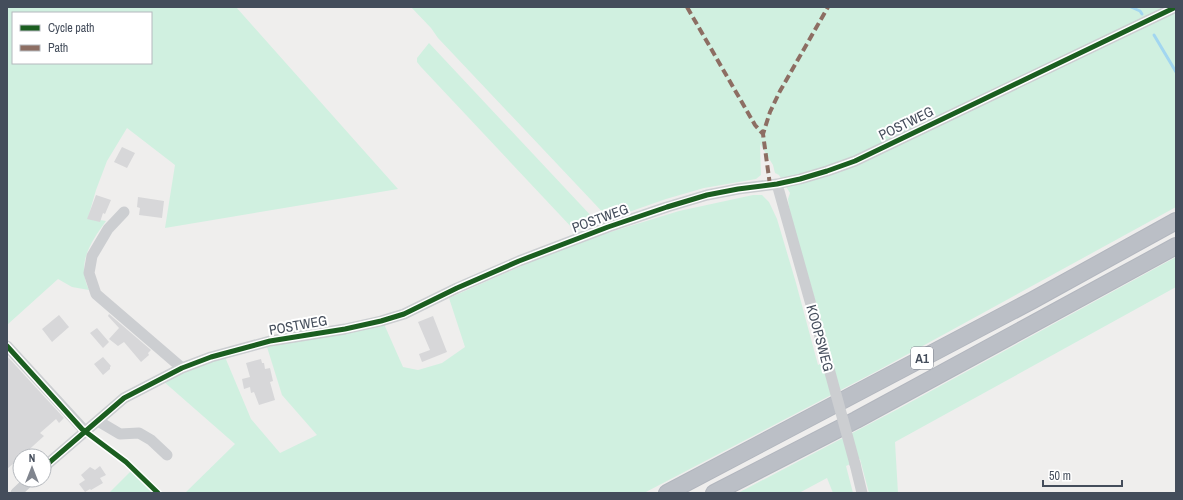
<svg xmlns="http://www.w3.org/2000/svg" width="1183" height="500" viewBox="0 0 1183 500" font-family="'Archivo Narrow',sans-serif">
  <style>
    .green { fill: #d0f0e0; fill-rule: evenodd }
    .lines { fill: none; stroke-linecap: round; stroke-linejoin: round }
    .stream { stroke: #a2d6f0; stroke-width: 3 }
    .building { fill: #d7d7d9 }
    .highway-casing { stroke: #b2b6be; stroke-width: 18 }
    .minor { stroke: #ccced1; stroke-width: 11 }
    .highway { stroke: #bbbfc6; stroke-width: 16 }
    .minor-bridge { stroke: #ccced1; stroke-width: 11 }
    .quiet { stroke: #8d6e63; stroke-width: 4; stroke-dasharray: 8 4; stroke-linecap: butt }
    .cycleway-casing { stroke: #fff; stroke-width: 8 }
    .cycleway { stroke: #1b5e20; stroke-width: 5 }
    .labels { text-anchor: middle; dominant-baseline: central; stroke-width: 4; stroke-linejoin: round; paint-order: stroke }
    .shield { fill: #fff; stroke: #7c828c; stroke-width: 1 }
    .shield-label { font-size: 13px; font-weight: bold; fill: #444d5b }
    .street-label { font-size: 14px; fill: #444d5b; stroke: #fff }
  </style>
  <rect width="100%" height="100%" fill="#efeeed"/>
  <!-- green -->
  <path class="green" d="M 7,7 L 236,7 L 398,189 L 165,228 L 175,165 L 127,128 L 107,161 L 96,190 L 88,218 L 106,221 C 91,242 76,263 89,290 L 72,287 L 58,279 L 7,325 ZM 13,13 L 151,13 L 151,63 L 13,63 Z
    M 411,7 L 1176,7 L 1176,207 L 877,371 L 644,493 L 185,493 L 235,444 L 163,381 L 225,357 L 251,419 L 280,453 L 317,435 L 282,395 L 267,347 L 384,324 L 403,367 L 418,370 L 442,363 L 465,347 L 449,298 L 544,256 L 604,234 L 679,211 L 753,195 L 762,195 L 769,202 L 777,219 L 796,283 L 818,365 L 832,358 L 790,214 L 788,199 L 790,193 L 779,175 L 775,173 L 773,165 L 760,144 L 761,175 L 756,179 L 704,188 L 666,199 L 609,219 L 438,38 L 431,28 Z
    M 429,43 L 594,219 L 593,225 L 575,231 L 421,67 L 417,62 L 417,58 Z
    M 1176,257 L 1176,287 L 895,442 L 898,493 L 869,493 L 860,459 L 846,466 L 853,493 L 833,493 L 827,478 L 799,493 L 738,493 L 898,409 Z
    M 132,470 L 141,478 L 156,493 L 109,493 Z"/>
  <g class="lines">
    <!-- stream -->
    <path class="stream" d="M 1131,7 L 1140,11 L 1142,14
      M 1154,35 L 1176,72"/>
  </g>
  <!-- building -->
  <path class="building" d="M 122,147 L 135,153 L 127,168 L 114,162 Z
    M 96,195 L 111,200 L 105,214 L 103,213 L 100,222 L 87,219 Z
    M 138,197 L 164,201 L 162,218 L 139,215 L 140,208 L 137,207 Z
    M 109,314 L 151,350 L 148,353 L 149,355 L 141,362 L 124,342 L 118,346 L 109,339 L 119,328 L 108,316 Z
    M 59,315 L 69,327 L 52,342 L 42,329 Z
    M 433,316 L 447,352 L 422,362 L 419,354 L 430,350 L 418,322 Z
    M 97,328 L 109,342 L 103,348 L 90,333 Z
    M 7,356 L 64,418 L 59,423 L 56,419 L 40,433 L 44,436 L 22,456 L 20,456 L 20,458 L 7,469 Z
    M 103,357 L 111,366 L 110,367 L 110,369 L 103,375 L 94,364 Z
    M 261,359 L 262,363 L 264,363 L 265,369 L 270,368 L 273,381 L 270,382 L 275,400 L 259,405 L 254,392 L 251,393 L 250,387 L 244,389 L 242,379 L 250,377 L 246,363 Z
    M 100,466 L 106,475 L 100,478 L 103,483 L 91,490 L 90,489 L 85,492 L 79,484 L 85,480 L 81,475 L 90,467 L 95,470 Z"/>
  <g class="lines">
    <defs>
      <path id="highway" d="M 667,493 L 1033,300 L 1176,221
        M 714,493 L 856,420 L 1176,246"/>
    </defs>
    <!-- highway casing -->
    <use href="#highway" class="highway-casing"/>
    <!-- minor -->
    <path class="minor" d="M 777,184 L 828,365
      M 124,212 L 108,229 L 92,256 L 89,273 L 96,294 L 182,368
      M 7,346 L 85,431
      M 98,421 L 120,434 L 139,433 L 151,440 L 167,455
      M 855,464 L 862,493
      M 44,467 L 124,398 L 182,368 L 211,357 L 270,341 L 345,329 L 381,321 L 404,314 L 457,288 L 519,261 L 608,227 L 667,207 L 707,195 L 738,189 L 777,184 L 800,179 L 827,171 L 855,161 L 1176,7
      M 16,493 L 30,480"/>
    <!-- highway -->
    <use href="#highway" class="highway"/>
    <!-- minor-bridge -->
    <path class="minor-bridge" d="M 828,365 L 855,464"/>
    <!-- quiet -->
    <path class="quiet" d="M 687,7 L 755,125 L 763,134
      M 770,185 L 763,134 L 770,112 L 780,91 L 828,7"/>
    <defs>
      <path id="cycleway" d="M 7,346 L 82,429 L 126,462 L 158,493
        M 44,467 L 124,398 L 182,368 L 211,357 L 270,341 L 345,329 L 381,321 L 404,314 L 457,288 L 519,261 L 608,227 L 667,207 L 707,195 L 738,189 L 777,184 L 800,179 L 827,171 L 855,161 L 1176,7"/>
    </defs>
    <!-- cycleway casing -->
    <use href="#cycleway" class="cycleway-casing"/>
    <!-- cycleway -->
    <use href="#cycleway" class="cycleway"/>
  </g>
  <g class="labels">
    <!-- shield labels -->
    <rect class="shield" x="911" y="347" width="22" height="22" rx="3"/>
    <g class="shield-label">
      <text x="922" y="358">A1</text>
    </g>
    <!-- street labels -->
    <g class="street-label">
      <text transform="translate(906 123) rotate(-26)">POSTWEG</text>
      <text transform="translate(600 218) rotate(-20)">POSTWEG</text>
      <text transform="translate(298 325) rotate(-10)">POSTWEG</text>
      <text transform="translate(820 338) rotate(75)">KOOPSWEG</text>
    </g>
  </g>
  <!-- border -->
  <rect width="1183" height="500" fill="none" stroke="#444d5b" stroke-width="16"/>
  <!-- legend -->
  <rect x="12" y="12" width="140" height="52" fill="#ffffff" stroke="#b4b8bd"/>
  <rect x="20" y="25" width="20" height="6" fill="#1b5e20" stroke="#b4b8bd"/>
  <text x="48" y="32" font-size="12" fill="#444d5b">Cycle path</text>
  <rect x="20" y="45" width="20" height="6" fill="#8d6e63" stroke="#b4b8bd"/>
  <text x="48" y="52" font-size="12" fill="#444d5b">Path</text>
  <!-- north arrow -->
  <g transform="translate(32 468)"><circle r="19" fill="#ffffff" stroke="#b4b8bd"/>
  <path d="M0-3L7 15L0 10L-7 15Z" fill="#80858e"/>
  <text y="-6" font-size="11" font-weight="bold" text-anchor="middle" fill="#444d5b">N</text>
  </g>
  <!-- scale -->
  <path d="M1043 480v6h79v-6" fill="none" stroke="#444d5b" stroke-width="2"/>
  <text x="1049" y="480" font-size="12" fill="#444d5b" stroke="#ffffff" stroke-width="3" paint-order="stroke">50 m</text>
</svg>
